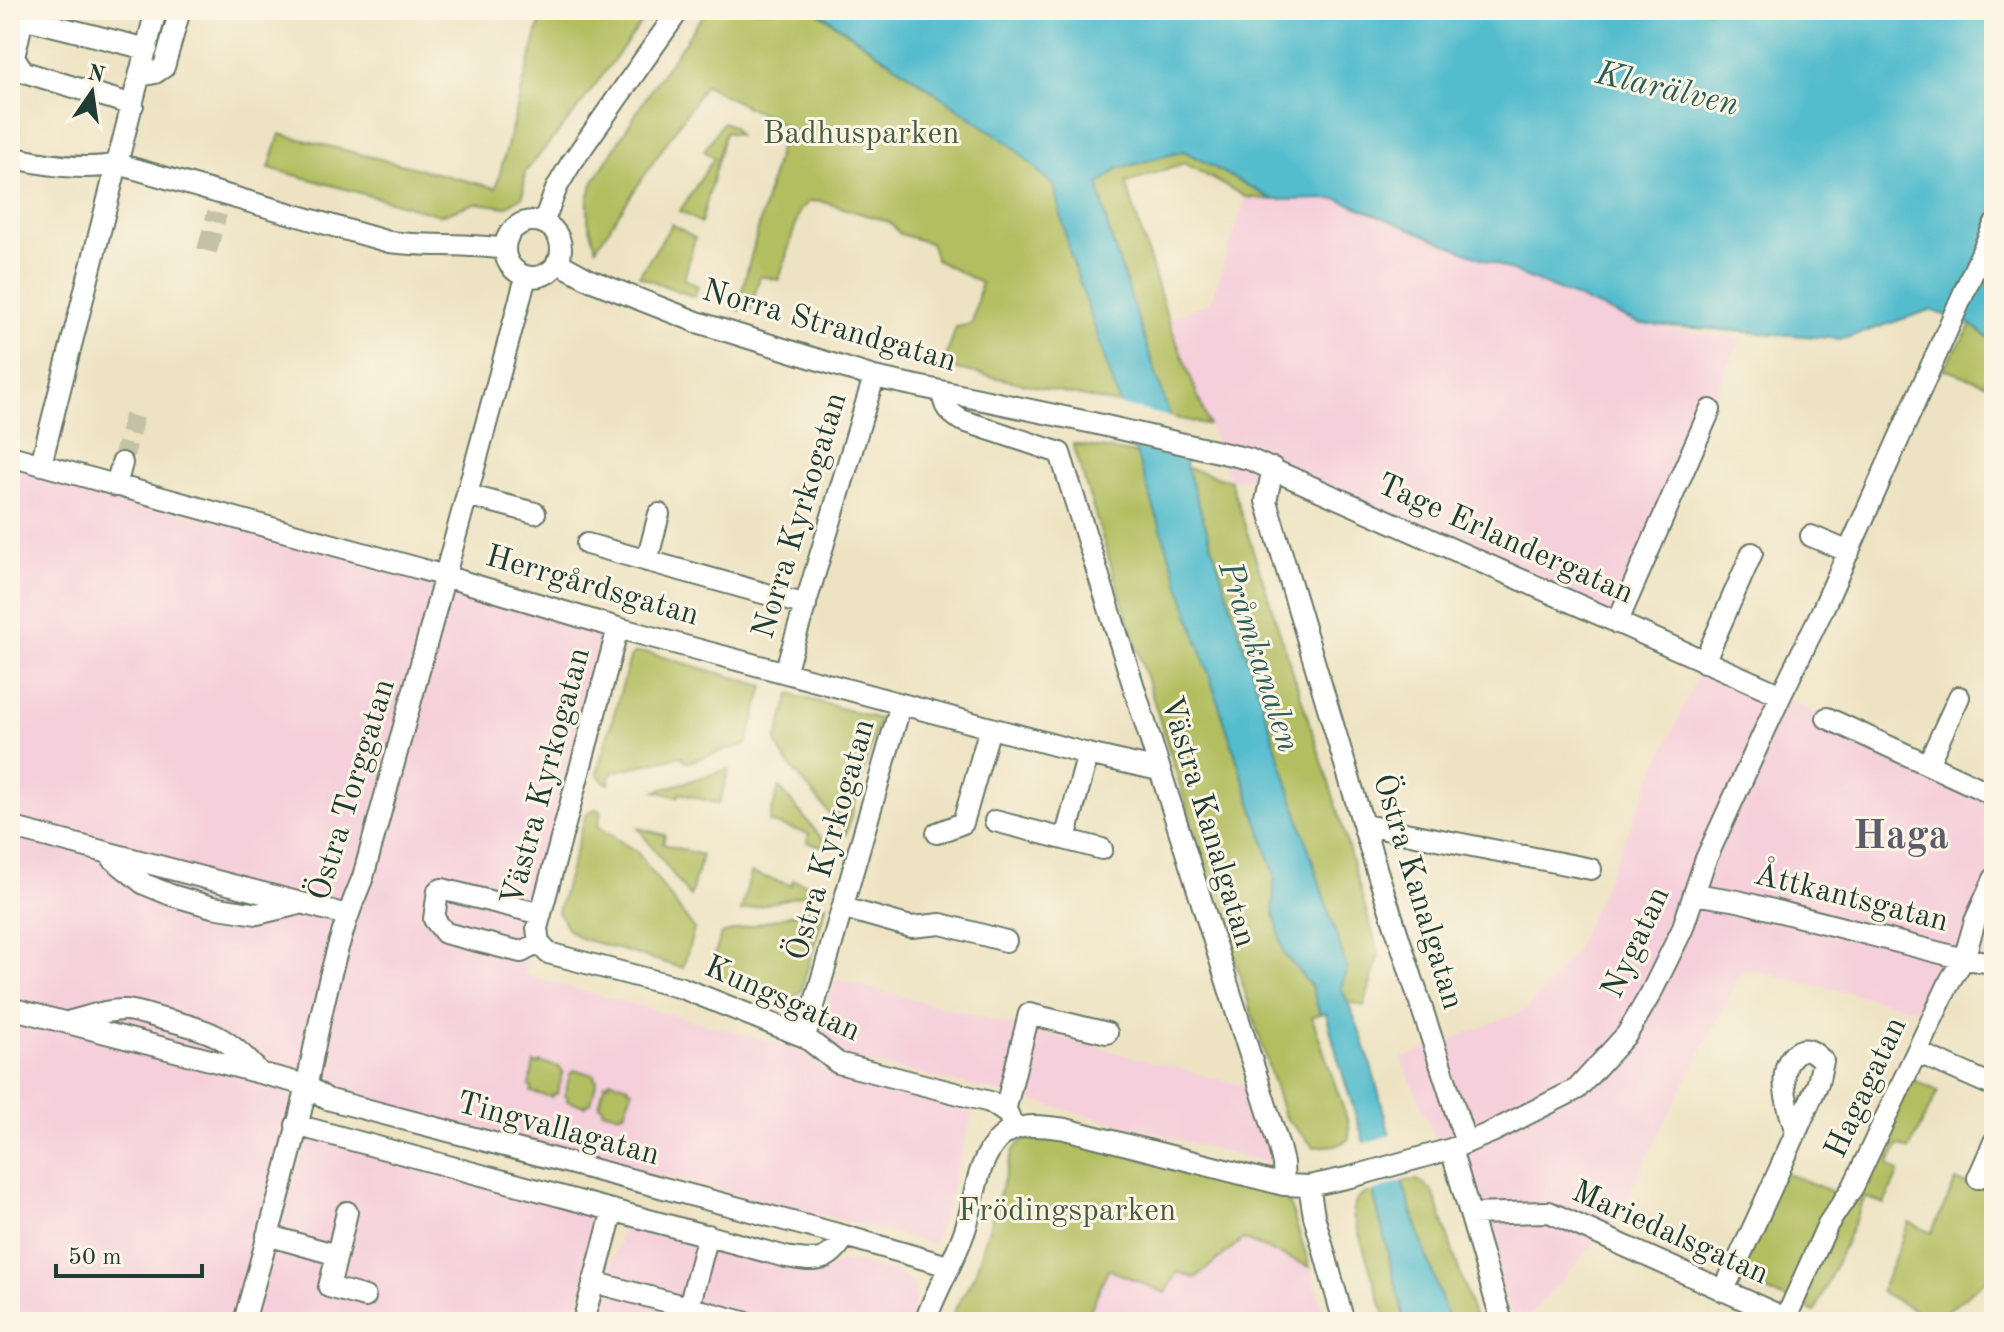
<svg xmlns="http://www.w3.org/2000/svg" width="2004" height="1332" viewBox="0 0 2004 1332" font-family="'Old Standard TT',serif">
  <style>
    .built { fill: #f5cfdb }
    .green { fill: #b2be60; stroke: #687e4a; stroke-width: 2 }
    .water { fill: #52bccd; stroke: #387c80; stroke-width: 2 }
    .pier { fill: #ede3c3 }
    .lines { fill: none; stroke-linecap: round; stroke-linejoin: round }
    .minor-tunnel { stroke: #c4c2a6; stroke-width: 20; stroke-dasharray: 20 10; stroke-linecap: butt }
    .minor-casing { stroke: #677766; stroke-width: 24 }
    .minor { stroke: #fff; stroke-width: 20 }
    .labels { text-anchor: middle; dominant-baseline: central; stroke-width: 6; stroke-linejoin: round; paint-order: stroke }
    .park-label { font-size: 32px; fill: #445d3f; stroke: #fcf5e5 }
    .street-label { font-size: 32px; fill: #1f3d34; stroke: #fcf5e5 }
    .water-label { font-size: 34px; font-style: italic; fill: #2c5d5a; stroke: #fcf5e5 }
    .district-label { font-size: 40px; font-weight: bold; fill: #5c5c6c; stroke: #fcf5e5 }
  </style>
  <rect width="100%" height="100%" fill="#fcf5e5"/>
  <filter id="ink" filterUnits="userSpaceOnUse"><feTurbulence type="fractalNoise" baseFrequency=".0125" numOctaves="2"/><feDisplacementMap in="SourceGraphic" scale="16" xChannelSelector="R" yChannelSelector="G"/><feConvolveMatrix kernelMatrix="1 2 1 2 8 2 1 2 1" color-interpolation-filters="sRGB"/></filter>
  <filter id="wash" filterUnits="userSpaceOnUse"><feTurbulence type="fractalNoise" baseFrequency=".006" numOctaves="4" result="noise"/><feDisplacementMap in="SourceGraphic" scale="32" xChannelSelector="R" yChannelSelector="G"/><feGaussianBlur stdDeviation="1.8" result="paint"/><feColorMatrix in="noise" values="0 0 0 0 0 0 0 0 0 0 0 0 0 0 0 0 0 1.4 0 .05"/><feComposite in="paint" operator="in"/></filter>
  <g filter="url(#wash)">
    <rect width="100%" height="100%" fill="#ede3c3"/>
    <!-- built -->
    <path class="built" d="M 1246,197 L 1274,200 L 1338,199 L 1640,324 L 1741,339 L 1607,621 L 1274,479 L 1230,480 L 1168,319 L 1211,301 Z
      M 10,465 L 615,631 L 541,900 L 524,975 L 792,1047 L 832,1074 L 973,1113 L 935,1244 L 356,1097 L 295,1095 L 234,1322 L 10,1322 Z
      M 1701,667 L 1783,697 L 1994,802 L 1994,972 L 1951,964 L 1928,1012 L 1744,968 L 1613,1224 L 1523,1322 L 1515,1322 L 1401,1059 L 1526,1010 L 1574,953 Z
      M 836,979 L 1260,1090 L 1282,1167 L 1023,1098 L 840,1056 L 816,1032 Z
      M 307,1137 L 600,1216 L 602,1224 L 573,1322 L 254,1322 L 301,1145 Z
      M 626,1223 L 809,1270 L 821,1270 L 842,1261 L 855,1262 L 903,1274 L 914,1286 L 916,1299 L 909,1322 L 596,1322 L 623,1226 Z
      M 1243,1239 L 1310,1267 L 1327,1322 L 1085,1322 L 1108,1269 L 1178,1272 L 1195,1278 Z"/>
    <!-- green -->
    <path class="green" d="M 543,10 L 651,10 L 572,116 L 525,172 L 523,196 L 506,207 L 476,203 L 440,215 L 269,168 L 280,134 L 496,188 Z
      M 707,10 L 814,10 L 1011,145 L 1054,186 L 1070,253 L 1121,405 L 943,366 L 956,327 L 972,324 L 981,283 L 936,260 L 930,243 L 900,234 L 889,222 L 820,201 L 809,202 L 800,210 L 779,280 L 760,276 L 750,311 L 737,310 L 785,126 L 705,85 L 596,248 L 588,220 L 588,198 L 594,181 L 652,88 Z
      M 723,122 L 732,126 L 738,135 L 725,132 L 701,223 L 680,211 L 714,158 L 704,151 Z
      M 1184,151 L 1274,200 L 1246,197 L 1184,163 L 1126,183 L 1168,319 L 1209,425 L 1170,417 L 1108,228 L 1098,185 L 1117,169 Z
      M 672,224 L 695,238 L 684,279 L 698,286 L 694,297 L 639,276 Z
      M 1972,325 L 1994,342 L 1994,386 L 1943,369 Z
      M 1073,444 L 1137,454 L 1275,876 L 1273,908 L 1284,954 L 1311,986 L 1320,1014 L 1312,1017 L 1349,1125 L 1349,1139 L 1338,1145 L 1314,1147 L 1284,1116 Z
      M 1187,468 L 1230,480 L 1333,795 L 1379,955 L 1364,1006 L 1348,1002 L 1341,988 L 1347,969 Z
      M 635,653 L 649,653 L 764,686 L 747,744 L 687,762 L 681,756 L 612,772 L 609,784 L 604,782 L 597,773 L 630,658 Z
      M 790,694 L 879,719 L 846,834 L 784,758 L 776,742 Z
      M 729,769 L 719,804 L 680,793 L 678,797 L 656,791 Z
      M 779,787 L 831,849 L 807,842 L 809,834 L 769,822 Z
      M 595,809 L 601,811 L 598,827 L 637,852 L 694,929 L 683,968 L 580,938 L 568,929 L 558,912 L 586,814 Z
      M 638,828 L 665,835 L 663,844 L 702,855 L 690,897 Z
      M 751,873 L 791,885 L 793,880 L 824,889 L 741,911 Z
      M 826,905 L 801,991 L 792,999 L 709,975 L 721,934 Z
      M 540,1062 L 560,1067 L 560,1070 L 563,1071 L 557,1094 L 553,1094 L 552,1097 L 531,1092 L 532,1087 L 529,1086 L 534,1063 L 539,1064 Z
      M 574,1070 L 595,1075 L 594,1079 L 597,1080 L 591,1103 L 588,1103 L 586,1106 L 567,1101 L 568,1097 L 565,1096 L 570,1073 L 573,1073 Z
      M 1911,1079 L 1938,1091 L 1909,1150 L 1899,1145 L 1888,1165 L 1899,1172 L 1884,1204 L 1865,1197 L 1815,1312 L 1728,1274 L 1776,1169 L 1853,1200 Z
      M 610,1080 L 629,1086 L 628,1088 L 632,1090 L 625,1113 L 622,1112 L 621,1115 L 602,1110 L 603,1107 L 599,1105 L 605,1083 L 608,1084 Z
      M 1039,1133 L 1287,1196 L 1310,1267 L 1243,1239 L 1195,1278 L 1178,1272 L 1166,1293 L 1108,1269 L 1085,1322 L 951,1322 L 954,1311 L 975,1274 L 1013,1150 L 1021,1142 Z
      M 1418,1180 L 1433,1191 L 1476,1322 L 1449,1322 L 1402,1181 Z
      M 1956,1181 L 1994,1191 L 1994,1274 L 1940,1316 L 1929,1318 L 1881,1292 L 1909,1222 L 1931,1233 Z
      M 1373,1191 L 1405,1322 L 1387,1322 L 1353,1215 C 1354,1200 1359,1195 1373,1191 Z"/>
    <!-- water -->
    <path class="water" d="M 816,10 L 1994,10 L 1994,342 L 1972,325 L 1930,310 L 1843,339 L 1640,324 L 1338,199 L 1274,200 L 1184,151 L 1117,169 L 1099,185 L 1108,228 L 1187,468 L 1347,969 L 1341,988 C 1370,1045 1382,1109 1399,1170 C 1413,1221 1432,1271 1449,1322 L 1405,1322 L 1373,1191 L 1364,1142 L 1338,1059 L 1326,1013 L 1320,1014 L 1311,986 L 1284,954 L 1273,908 L 1275,875 L 1070,253 L 1054,186 L 1011,145 Z"/>
    <!-- pier -->
    <path class="pier" d="M 1116,404 L 1175,418 L 1189,460 L 1130,446 Z
      M 1394,1134 L 1406,1180 L 1369,1193 L 1361,1144 Z"/>
  </g>
  <g filter="url(#ink)">
    <g class="lines">
      <!-- minor-tunnel -->
      <path class="minor-tunnel" d="M 207,251 L 217,213
        M 122,463 L 134,416"/>
      <defs>
        <path id="minor" d="M 25,10 L 14,57 L 24,72 L 133,105
          M 23,18 L 147,49
          M 140,76 L 155,73 L 164,67 L 180,10
          M 10,157 C 45,165 83,171 118,164 L 389,242 C 428,247 466,243 505,249
          M505 249a28 28 0 1 1 56 0a28 28 0 1 1-56 0Z
          M 543,223 L 557,187 L 570,165 L 679,10
          M 557,262 L 590,280 L 697,322 L 874,377 L 1093,423 L 1249,459 L 1781,695
          M 943,392 C 943,407 949,412 961,420 L 1060,453 L 1279,1147 L 1283,1163 L 1284,1185
          M 10,456 L 421,569 L 618,628 L 1088,754 L 1159,770
          M 41,464 L 156,10
          M 1273,468 L 1266,501 L 1377,871 L 1466,1143
          M 116,486 L 122,463
          M 467,495 L 535,513
          M 1811,536 L 1849,552
          M 587,544 L 806,605
          M 647,561 L 659,514
          M 1617,623 L 1710,410
          M 1704,662 L 1752,553
          M 785,672 L 874,377
          M 1827,718 L 1994,795
          M 1928,764 L 1959,697
          M 995,821 L 1102,849
          M 1364,825 L 1591,869
          M 10,827 L 347,915
          M 937,833 L 963,823 L 990,728
          M 1065,839 L 1088,754
          M 113,859 L 144,884 L 171,895 L 212,907 L 257,914 L 299,904
          M 1694,894 L 1738,901 L 1964,959 L 1994,963
          M 844,908 L 911,927 L 941,924 L 1006,941
          M 539,943 L 548,953 L 682,988 L 805,1037 L 838,1063 L 990,1102 L 1008,1114 L 1014,1129
          M 539,943 L 537,928 L 618,628
          M 539,943 L 521,952 L 445,933 L 434,919 L 438,891 L 442,889 L 541,914
          M 10,1008 L 306,1085 L 327,1099 L 845,1236 L 948,1266
          M 71,1021 C 88,1017 108,1009 126,1010 C 138,1011 151,1016 163,1019 C 210,1030 227,1036 259,1072
          M 805,1037 L 901,704
          M 1917,1052 L 1994,1086
          M 1005,1111 L 1029,1014 L 1107,1033
          M 296,1125 L 786,1257 C 815,1262 829,1264 845,1236
          M 1451,1149 L 1502,1322
          M 1978,1178 L 1994,1142
          M 1309,1186 L 1314,1216 L 1344,1322
          M 1470,1214 L 1549,1212 L 1794,1322
          M 267,1235 L 337,1255 L 347,1212
          M 337,1255 L 329,1287 L 365,1297
          M 593,1282 L 744,1322
          M 1723,1291 C 1757,1223 1787,1152 1818,1083 L 1823,1061 C 1815,1053 1807,1045 1796,1053 C 1774,1069 1789,1111 1796,1132
          M 689,1307 L 708,1235
          M 1786,1318 L 1828,1224 L 1853,1187 L 1951,979 L 1964,959 L 1975,921 L 1994,879
          M 244,1322 C 265,1243 290,1164 307,1084 C 321,1014 334,944 363,877 L 526,277
          M 583,1322 L 613,1210
          M 925,1322 C 936,1290 954,1262 965,1230 C 975,1201 976,1160 1000,1138 C 1018,1121 1044,1126 1065,1129 L 1284,1185 L 1309,1186 L 1351,1177 L 1451,1149 L 1492,1132 L 1577,1089 L 1627,1034 L 1651,993 L 1682,930 L 1705,861 L 1781,695 L 1822,611 L 1994,225"/>
      </defs>
      <!-- minor casing -->
      <use href="#minor" class="minor-casing"/>
      <!-- minor -->
      <use href="#minor" class="minor"/>
    </g>
  </g>
  <g class="labels">
    <!-- park labels -->
    <g class="park-label">
      <text x="861" y="135">Badhusparken</text>
      <text x="1067" y="1212">Frödingsparken</text>
    </g>
    <!-- street labels -->
    <g class="street-label">
      <text transform="translate(829 327) rotate(16)">Norra Strandgatan</text>
      <text transform="translate(801 516) rotate(-73)">Norra Kyrkogatan</text>
      <text transform="translate(1505 540) rotate(24)">Tage Erlandergatan</text>
      <text transform="translate(592 587) rotate(16)">Herrgårdsgatan</text>
      <text transform="translate(547 777) rotate(-75)">Västra Kyrkogatan</text>
      <text transform="translate(353 790) rotate(-73)">Östra Torggatan</text>
      <text transform="translate(1207 822) rotate(73)">Västra Kanalgatan</text>
      <text transform="translate(832 840) rotate(-74)">Östra Kyrkogatan</text>
      <text transform="translate(1417 892) rotate(73)">Östra Kanalgatan</text>
      <text transform="translate(1851 899) rotate(14)">Åttkantsgatan</text>
      <text transform="translate(1637 943) rotate(-65)">Nygatan</text>
      <text transform="translate(782 1000) rotate(24)">Kungsgatan</text>
      <text transform="translate(1867 1088) rotate(-65)">Hagagatan</text>
      <text transform="translate(558 1130) rotate(15)">Tingvallagatan</text>
      <text transform="translate(1670 1234) rotate(24)">Mariedalsgatan</text>
    </g>
    <!-- water labels -->
    <g class="water-label">
      <text transform="translate(1667 90) rotate(13)">Klarälven</text>
      <text transform="translate(1258 657) rotate(72)">Pråmkanalen</text>
    </g>
    <!-- district labels -->
    <g class="district-label">
      <text x="1901" y="838">Haga</text>
    </g>
  </g>
  <!-- margin -->
  <rect width="2004" height="1332" fill="none" stroke="#fcf5e5" stroke-width="40"/>
  <!-- north arrow -->
  <g transform="translate(92 92) rotate(13)" stroke="#fcf5e5" stroke-width="6" paint-order="stroke">
  <path d="M0-6L14 30L0 20L-14 30Z" fill="#1f3d34"/>
  <text y="-12" font-size="22" font-weight="bold" text-anchor="middle" fill="#1f3d34">N</text>
  </g>
  <!-- scale -->
  <path d="M56 1264v12h146v-12" fill="none" stroke="#1f3d34" stroke-width="4"/>
  <text x="68" y="1264" font-size="24" fill="#1f3d34" stroke="#fcf5e5" stroke-width="6" paint-order="stroke">50 m</text>
</svg>
